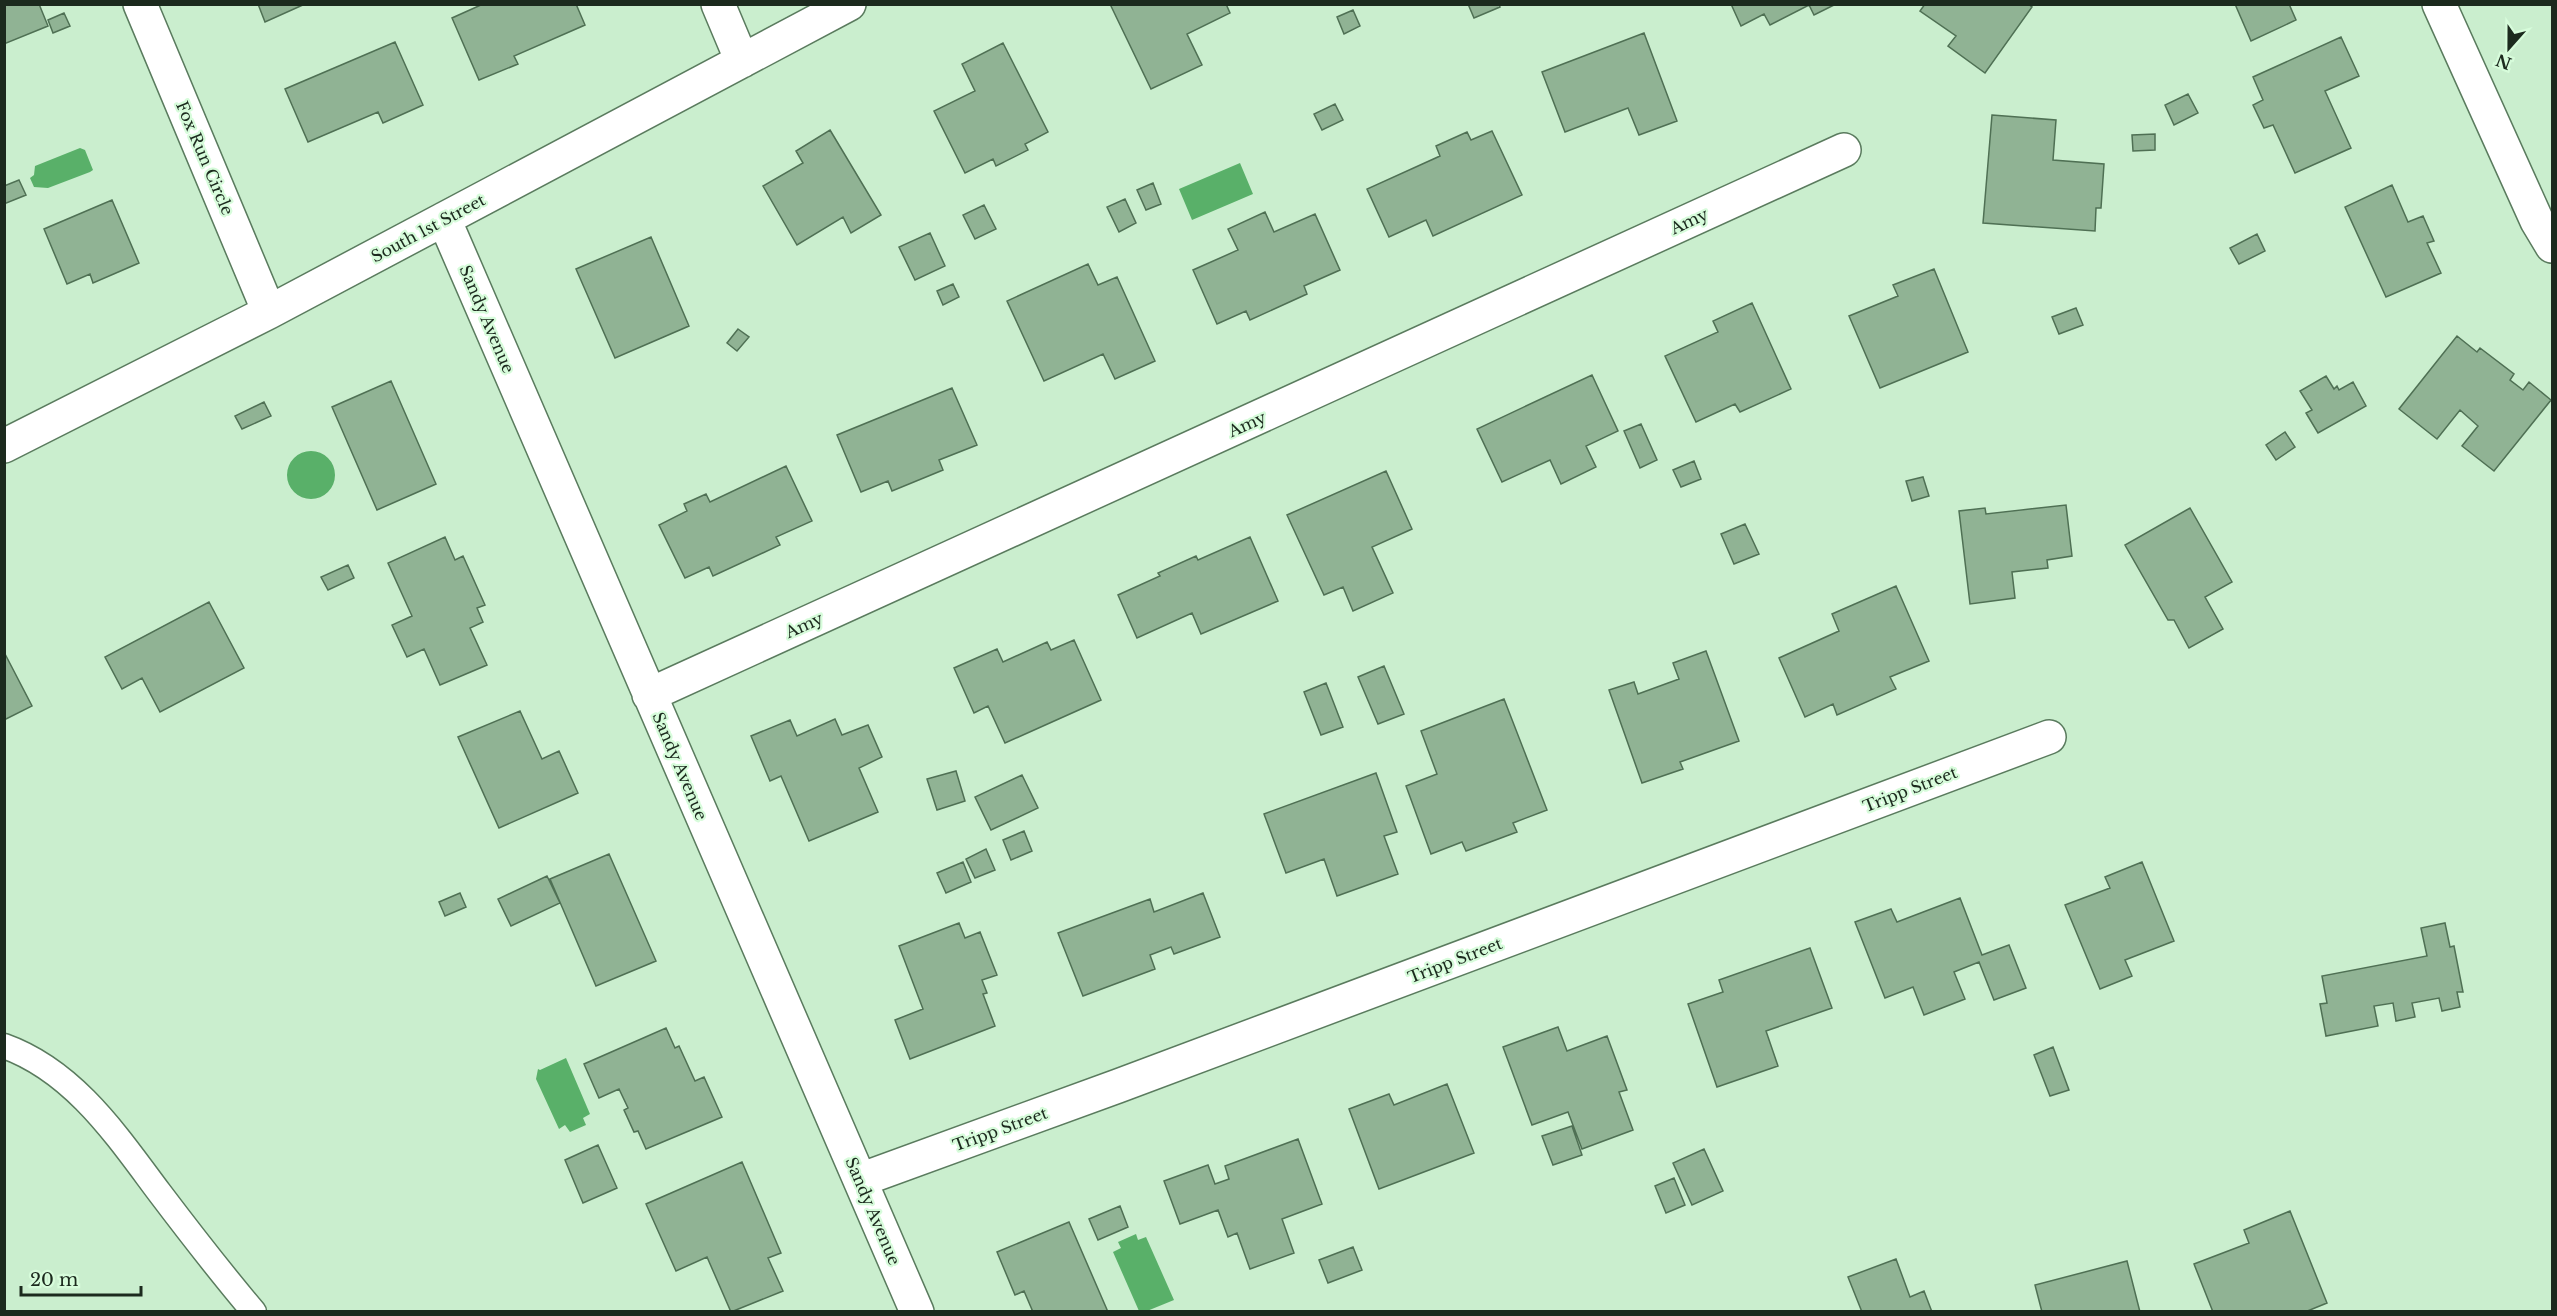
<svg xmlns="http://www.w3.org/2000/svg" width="2557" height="1316" viewBox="0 0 2557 1316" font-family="'Libre Baskerville',serif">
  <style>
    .water { fill: #59b069 }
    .building { fill: #90b394; stroke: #4f7054; stroke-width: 1.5 }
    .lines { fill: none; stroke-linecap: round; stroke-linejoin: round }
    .lane-casing { stroke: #5a7b5e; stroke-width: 27 }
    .street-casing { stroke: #5a7b5e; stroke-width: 36 }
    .lane { stroke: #fff; stroke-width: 24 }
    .street { stroke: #fff; stroke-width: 33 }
    .labels { text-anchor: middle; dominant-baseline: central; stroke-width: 4.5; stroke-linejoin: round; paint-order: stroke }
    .street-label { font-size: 16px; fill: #1c2a1e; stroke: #d7fcdb }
  </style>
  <rect width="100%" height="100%" fill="#caeece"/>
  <!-- water -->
  <path class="water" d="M 80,148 L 85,150 L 93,170 L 90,172 L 48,188 L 34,187 L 30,178 L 34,175 L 35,166 Z
    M 1240,163 L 1253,194 L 1192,220 L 1179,189 Z
    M287 475a24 24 0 1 1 48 0a24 24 0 1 1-48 0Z
    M 566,1058 L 590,1114 L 583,1118 L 586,1125 L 570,1132 L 565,1125 L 559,1129 L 536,1079 L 538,1069 L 540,1070 Z
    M 1136,1234 L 1138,1240 L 1146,1237 L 1174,1300 L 1147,1311 L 1139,1311 L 1113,1252 L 1121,1248 L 1118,1242 Z"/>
  <!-- building -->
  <path class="building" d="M 4,4 L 39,4 L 48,26 L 4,44 Z
    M 258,4 L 305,4 L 265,22 Z
    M 483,4 L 576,4 L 585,25 L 514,56 L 518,64 L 479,80 L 452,18 Z
    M 1110,4 L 1226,4 L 1230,13 L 1187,34 L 1202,65 L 1151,89 Z
    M 1468,4 L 1499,4 L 1500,7 L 1474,18 Z
    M 1731,4 L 1836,4 L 1814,15 L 1809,5 L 1770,25 L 1764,14 L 1741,26 Z
    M 1925,4 L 2028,4 L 2032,7 L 1985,73 L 1948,46 L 1956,36 L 1920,11 Z
    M 2235,4 L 2289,4 L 2296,20 L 2251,41 Z
    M 1353,10 L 1360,26 L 1344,34 L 1337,17 Z
    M 64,13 L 70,26 L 53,33 L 48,20 Z
    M 1644,33 L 1677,121 L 1639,135 L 1628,108 L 1565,132 L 1542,72 Z
    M 2341,37 L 2359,76 L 2325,91 L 2351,148 L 2295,173 L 2273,125 L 2264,128 L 2253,105 L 2263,100 L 2253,77 Z
    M 395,42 L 423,105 L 383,123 L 378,112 L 308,142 L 285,89 Z
    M 1003,43 L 1048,132 L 1025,144 L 1028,150 L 996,166 L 993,159 L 965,173 L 934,111 L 975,91 L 962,64 Z
    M 2188,94 L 2198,113 L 2174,125 L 2165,105 Z
    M 1335,104 L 1343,120 L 1322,130 L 1314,114 Z
    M 1992,115 L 2056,120 L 2053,160 L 2104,164 L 2101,208 L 2096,208 L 2095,231 L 1983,223 Z
    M 830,130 L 881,215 L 851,233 L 843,217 L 797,245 L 763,186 L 803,163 L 796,151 Z
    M 1492,131 L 1522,195 L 1433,236 L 1426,220 L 1389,237 L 1367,189 L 1440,156 L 1436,146 L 1467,132 L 1471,140 Z
    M 2155,134 L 2155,150 L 2133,151 L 2132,135 Z
    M 19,180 L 26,195 L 4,204 L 4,186 Z
    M 1153,183 L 1161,204 L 1146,210 L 1137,190 Z
    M 2392,185 L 2408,222 L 2423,216 L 2434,241 L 2427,243 L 2441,273 L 2386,297 L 2345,207 Z
    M 1125,199 L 1136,223 L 1119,232 L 1107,207 Z
    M 112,200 L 139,263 L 93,283 L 90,274 L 67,284 L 44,229 Z
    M 984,205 L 996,229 L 975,239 L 963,215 Z
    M 1265,212 L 1274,232 L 1315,214 L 1340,270 L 1304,286 L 1307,294 L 1250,320 L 1246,311 L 1217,324 L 1193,270 L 1238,250 L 1228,229 Z
    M 930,233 L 945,266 L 915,280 L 899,247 Z
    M 2257,234 L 2265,251 L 2239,264 L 2230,248 Z
    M 651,237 L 689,326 L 615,358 L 576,269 Z
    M 1088,264 L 1098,285 L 1117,277 L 1155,361 L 1115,379 L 1103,354 L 1044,381 L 1007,301 Z
    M 1934,269 L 1968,352 L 1880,388 L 1849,316 L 1898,296 L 1893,285 Z
    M 953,284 L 959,297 L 943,305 L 937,291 Z
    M 1752,303 L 1791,389 L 1740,412 L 1735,404 L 1696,422 L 1665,356 L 1718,332 L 1713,321 Z
    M 2076,308 L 2083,325 L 2059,334 L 2052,317 Z
    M 738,329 L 749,337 L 737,351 L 727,343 Z
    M 2457,336 L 2477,352 L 2480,348 L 2514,374 L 2510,380 L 2523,390 L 2529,382 L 2551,400 L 2494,471 L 2462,446 L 2478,426 L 2460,410 L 2437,439 L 2399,409 Z
    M 1592,375 L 1618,431 L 1586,446 L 1596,467 L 1561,484 L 1550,460 L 1502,482 L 1477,429 Z
    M 2326,376 L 2334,389 L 2337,386 L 2339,390 L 2353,382 L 2366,406 L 2318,433 L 2306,413 L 2312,410 L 2300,391 Z
    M 391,381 L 436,484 L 377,510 L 332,407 Z
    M 952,388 L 977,445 L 939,460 L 943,470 L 892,491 L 888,481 L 861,492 L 837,435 Z
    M 264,402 L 271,416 L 242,429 L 235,416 Z
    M 1641,424 L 1657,460 L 1640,468 L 1624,431 Z
    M 2285,432 L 2295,447 L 2276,460 L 2266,445 Z
    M 1694,461 L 1701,479 L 1681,487 L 1673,470 Z
    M 786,466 L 812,521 L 776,537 L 780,545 L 713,576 L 709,567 L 685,578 L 659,525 L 687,511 L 684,504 L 706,494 L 710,502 Z
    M 1386,471 L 1412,529 L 1372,547 L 1393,593 L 1353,611 L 1343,587 L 1324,595 L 1287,515 Z
    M 1923,477 L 1929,496 L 1912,501 L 1906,481 Z
    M 2066,505 L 2072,556 L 2047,560 L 2048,568 L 2012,572 L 2015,598 L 1970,604 L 1959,511 L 1985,508 L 1986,514 Z
    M 2190,508 L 2232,582 L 2205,597 L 2223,629 L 2189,648 L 2174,620 L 2168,620 L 2125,545 Z
    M 1745,524 L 1759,554 L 1734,564 L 1721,534 Z
    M 445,537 L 455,560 L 463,556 L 485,605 L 477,608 L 483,622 L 470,628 L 487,665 L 440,685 L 424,649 L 407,657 L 392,625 L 412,616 L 388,563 Z
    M 1250,537 L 1278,601 L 1201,634 L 1192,613 L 1137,638 L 1118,595 L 1160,576 L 1158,573 L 1196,556 L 1198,560 Z
    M 348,565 L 354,578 L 328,590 L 321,577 Z
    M 1896,586 L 1929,661 L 1890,677 L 1896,689 L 1837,715 L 1833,704 L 1805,717 L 1779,658 L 1839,631 L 1832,614 Z
    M 209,602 L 244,668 L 160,712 L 142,678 L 122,689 L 105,657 Z
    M 1074,640 L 1101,700 L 1005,743 L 988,706 L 974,713 L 954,668 L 997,649 L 1003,662 L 1047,642 L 1051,650 Z
    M 1706,651 L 1739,741 L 1680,762 L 1683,769 L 1642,783 L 1609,690 L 1634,682 L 1638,694 L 1679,679 L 1673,663 Z
    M 4,652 L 32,706 L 4,720 Z
    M 1384,666 L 1404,714 L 1378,724 L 1358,677 Z
    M 1326,683 L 1343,727 L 1321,735 L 1304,692 Z
    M 1504,699 L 1547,810 L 1513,823 L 1517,832 L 1466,851 L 1462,842 L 1431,854 L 1406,786 L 1437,774 L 1421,731 Z
    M 520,711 L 542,759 L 559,751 L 578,793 L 499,828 L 458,737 Z
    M 835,719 L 842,735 L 868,725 L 882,757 L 859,768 L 878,812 L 809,841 L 781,776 L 770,781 L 751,736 L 790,720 L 797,736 Z
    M 956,771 L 965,801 L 937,810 L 927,779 Z
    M 1376,773 L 1397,832 L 1384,836 L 1398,874 L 1337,896 L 1324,859 L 1286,873 L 1264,814 Z
    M 1022,775 L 1038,808 L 991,830 L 975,797 Z
    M 1024,831 L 1032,851 L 1011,860 L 1003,840 Z
    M 986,849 L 995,870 L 975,878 L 966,859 Z
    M 609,854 L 656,961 L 596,986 L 550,879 Z
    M 963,862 L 971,882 L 946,893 L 937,873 Z
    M 2142,862 L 2174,941 L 2125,960 L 2132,976 L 2100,989 L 2065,905 L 2110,888 L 2105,877 Z
    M 547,876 L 560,903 L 511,926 L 498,899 Z
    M 460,893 L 466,907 L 445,916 L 439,902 Z
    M 1203,893 L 1220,937 L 1174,954 L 1171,947 L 1150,955 L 1155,969 L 1083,996 L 1058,933 L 1150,899 L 1154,912 Z
    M 1960,898 L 1982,955 L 2009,945 L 2026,988 L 1994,1000 L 1979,962 L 1954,972 L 1965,999 L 1924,1015 L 1913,987 L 1885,998 L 1855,922 L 1891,909 L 1897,922 Z
    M 959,923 L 965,938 L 980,932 L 997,975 L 982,980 L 987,993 L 983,994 L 995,1026 L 910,1059 L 895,1020 L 923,1009 L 899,946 Z
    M 2445,923 L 2450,947 L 2454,946 L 2463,992 L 2457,992 L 2460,1007 L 2442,1011 L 2439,998 L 2412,1003 L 2415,1017 L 2396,1021 L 2393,1003 L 2374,1006 L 2378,1026 L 2326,1036 L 2320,1004 L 2327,1003 L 2322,976 L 2427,956 L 2421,928 Z
    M 1810,948 L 1832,1008 L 1766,1031 L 1778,1066 L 1717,1087 L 1688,1004 L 1723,992 L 1719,980 Z
    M 1558,1027 L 1567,1051 L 1607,1036 L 1627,1090 L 1619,1092 L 1633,1130 L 1582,1149 L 1568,1112 L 1532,1125 L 1503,1047 Z
    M 666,1028 L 675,1048 L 679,1046 L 695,1081 L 704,1077 L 722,1117 L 646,1149 L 638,1131 L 634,1132 L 624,1110 L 628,1108 L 619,1089 L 599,1098 L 584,1064 Z
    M 2053,1047 L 2069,1090 L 2050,1096 L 2034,1055 Z
    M 1447,1084 L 1474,1153 L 1379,1189 L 1349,1109 L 1389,1094 L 1394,1105 Z
    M 1572,1126 L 1582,1155 L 1553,1165 L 1542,1136 Z
    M 1298,1139 L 1322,1204 L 1282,1219 L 1294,1253 L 1250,1269 L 1237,1233 L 1228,1237 L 1218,1210 L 1180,1224 L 1164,1181 L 1208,1165 L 1215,1184 L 1229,1179 L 1225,1166 Z
    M 598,1145 L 617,1188 L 583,1203 L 565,1160 Z
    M 1704,1149 L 1723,1191 L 1692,1205 L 1673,1163 Z
    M 742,1162 L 781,1253 L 768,1258 L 783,1291 L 731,1312 L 707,1257 L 676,1271 L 646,1204 Z
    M 1674,1178 L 1685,1205 L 1666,1213 L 1655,1186 Z
    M 1120,1206 L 1128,1227 L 1098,1240 L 1089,1219 Z
    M 2290,1211 L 2327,1303 L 2305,1312 L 2213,1312 L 2194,1264 L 2249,1243 L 2244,1230 Z
    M 1069,1222 L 1108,1312 L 1033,1312 L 1024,1291 L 1015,1295 L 997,1252 Z
    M 1353,1247 L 1362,1270 L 1328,1283 L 1319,1260 Z
    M 1896,1259 L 1910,1297 L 1924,1291 L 1932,1312 L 1862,1312 L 1848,1277 Z
    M 2127,1261 L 2140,1312 L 2042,1312 L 2035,1285 Z"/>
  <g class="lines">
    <defs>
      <path id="lane" d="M 4,1046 C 74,1071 117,1136 159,1192 C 190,1233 221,1273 254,1312"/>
      <path id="street" d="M 140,4 L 269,312
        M 718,4 L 742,61
        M 2439,4 L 2537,221 L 2552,246
        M 444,219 L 917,1312
        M 4,446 L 269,312 L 849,4
        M 649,695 L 1844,150
        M 860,1180 L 1118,1086 L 2049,737"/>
    </defs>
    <!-- lane casing -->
    <use href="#lane" class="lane-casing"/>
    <!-- street casing -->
    <use href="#street" class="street-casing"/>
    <!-- lane -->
    <use href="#lane" class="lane"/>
    <!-- street -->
    <use href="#street" class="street"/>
  </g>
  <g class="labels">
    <!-- street labels -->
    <g class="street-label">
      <text transform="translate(205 158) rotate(67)">Fox Run Circle</text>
      <text transform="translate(1689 221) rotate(-25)">Amy</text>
      <text transform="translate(428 228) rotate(-28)">South 1st Street</text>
      <text transform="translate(487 319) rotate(67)">Sandy Avenue</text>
      <text transform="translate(1247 424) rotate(-24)">Amy</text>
      <text transform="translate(804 625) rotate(-24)">Amy</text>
      <text transform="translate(680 766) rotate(67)">Sandy Avenue</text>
      <text transform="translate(1910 789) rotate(-21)">Tripp Street</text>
      <text transform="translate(1455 960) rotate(-21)">Tripp Street</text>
      <text transform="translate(1000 1129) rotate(-20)">Tripp Street</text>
      <text transform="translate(873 1211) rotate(67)">Sandy Avenue</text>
    </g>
  </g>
  <!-- border -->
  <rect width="2557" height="1316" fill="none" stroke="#1c2a1e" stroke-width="12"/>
  <!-- north arrow -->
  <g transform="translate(2509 48) rotate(201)" stroke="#d7fcdb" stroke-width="4.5" paint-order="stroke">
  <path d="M0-4.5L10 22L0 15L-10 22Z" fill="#1c2a1e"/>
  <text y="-9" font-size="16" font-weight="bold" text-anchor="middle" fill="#1c2a1e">N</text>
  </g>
  <!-- scale -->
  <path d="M21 1286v9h120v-9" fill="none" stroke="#1c2a1e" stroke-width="3"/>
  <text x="30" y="1286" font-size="18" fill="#1c2a1e" stroke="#d7fcdb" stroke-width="4.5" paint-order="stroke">20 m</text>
</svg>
